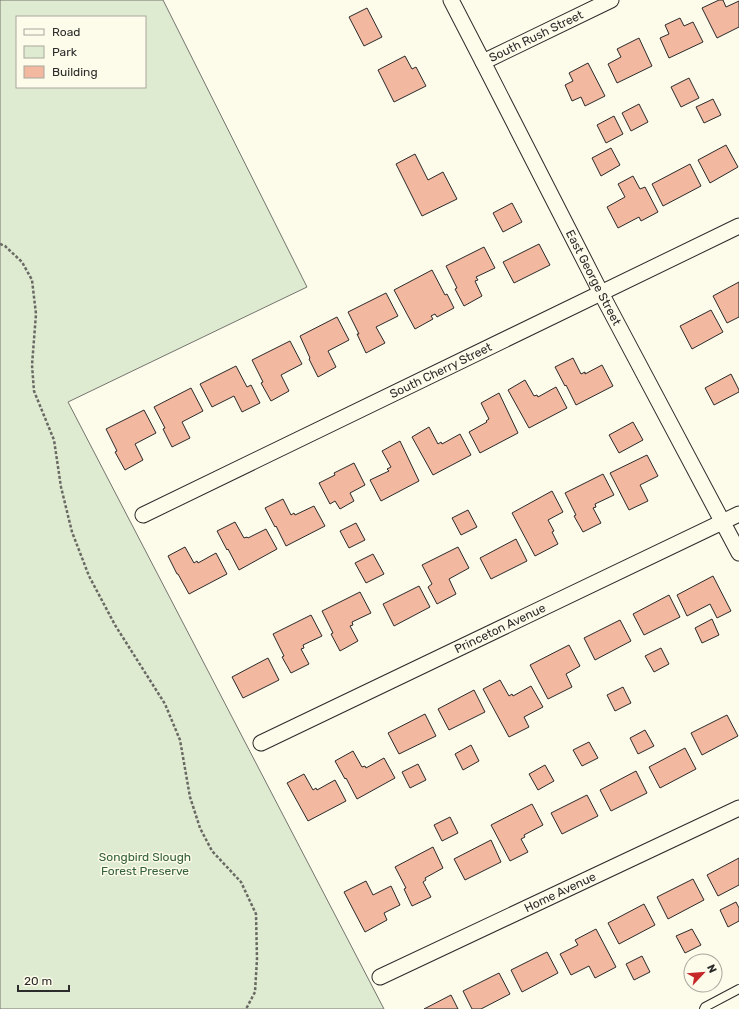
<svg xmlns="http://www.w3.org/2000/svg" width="739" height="1009" viewBox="0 0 739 1009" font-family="Rubik,sans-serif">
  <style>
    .green { fill: #deebd1; stroke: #74746e; fill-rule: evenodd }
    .building { fill: #f2b8a0; stroke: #2b2b2b }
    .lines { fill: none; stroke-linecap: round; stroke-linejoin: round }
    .lane-casing { stroke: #2b2b2b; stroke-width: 10 }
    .street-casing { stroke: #2b2b2b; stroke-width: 17 }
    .path { stroke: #6a6964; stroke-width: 2.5; stroke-dasharray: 3 2; stroke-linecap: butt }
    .lane { stroke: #fdfbea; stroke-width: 8 }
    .street { stroke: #fdfbea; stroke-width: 15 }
    .labels { text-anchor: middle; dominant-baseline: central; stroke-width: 3; stroke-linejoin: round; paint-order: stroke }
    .street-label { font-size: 12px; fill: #2b2b2b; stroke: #fdfbea }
    .park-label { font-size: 12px; fill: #34623c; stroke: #fdfbea }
  </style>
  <rect width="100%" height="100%" fill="#fdfbea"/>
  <!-- green -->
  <path class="green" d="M 0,0 L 163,0 L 307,287 L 68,402 L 384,1009 L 0,1009 ZM 17,17 L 145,17 L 145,87 L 17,87 Z"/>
  <!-- building -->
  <path class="building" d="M 719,0 L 723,0 L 726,7 L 739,1 L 739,27 L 717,38 L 702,8 Z
    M 367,8 L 382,37 L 364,46 L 349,17 Z
    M 680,18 L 684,26 L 693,22 L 703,42 L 669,58 L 660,38 L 669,34 L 665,25 Z
    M 639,38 L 652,66 L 617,83 L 608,64 L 621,57 L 617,49 Z
    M 405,56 L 412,69 L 416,67 L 426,86 L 394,102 L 378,70 Z
    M 588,63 L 605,96 L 585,106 L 581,97 L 572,101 L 565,85 L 573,81 L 569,73 Z
    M 689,78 L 699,98 L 681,107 L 671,87 Z
    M 713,99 L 721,115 L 704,123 L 696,107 Z
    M 639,104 L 648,122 L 631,131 L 622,113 Z
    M 614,116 L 623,134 L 606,143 L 597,125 Z
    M 726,145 L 738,167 L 710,183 L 698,160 Z
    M 611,148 L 620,165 L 601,176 L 592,158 Z
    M 415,154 L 428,180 L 443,172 L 457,199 L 422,216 L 396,164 Z
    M 690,164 L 701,186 L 663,206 L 652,184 Z
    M 633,176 L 640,189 L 645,187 L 658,212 L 641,221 L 639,217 L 618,228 L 607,207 L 625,197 L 618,184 Z
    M 512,203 L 522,222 L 503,232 L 493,213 Z
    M 539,244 L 550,265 L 514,283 L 503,262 Z
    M 484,247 L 495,268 L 476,277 L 478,280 L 475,281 L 482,296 L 464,306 L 455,289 L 457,288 L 446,266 Z
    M 432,270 L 445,295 L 447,294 L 454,308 L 437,317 L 435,314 L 431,316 L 433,319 L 415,329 L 394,290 Z
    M 739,282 L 739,317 L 727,323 L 713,296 Z
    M 386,293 L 398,316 L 376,327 L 385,343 L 366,353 L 357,334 L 359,334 L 348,312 Z
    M 711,310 L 723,332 L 692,349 L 680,326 Z
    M 337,317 L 349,340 L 328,351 L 336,367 L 318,377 L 309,359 L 310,358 L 300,336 Z
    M 290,341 L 302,364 L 281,375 L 289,391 L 271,401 L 261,383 L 263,382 L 252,360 Z
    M 573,358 L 581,374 L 585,372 L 585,374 L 602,365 L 613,386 L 576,405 L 566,385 L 565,386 L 555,367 Z
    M 236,366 L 247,387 L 251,385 L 260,403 L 242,412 L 234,396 L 212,407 L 200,384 Z
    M 731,374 L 739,390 L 739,392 L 714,405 L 705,388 Z
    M 525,380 L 534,396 L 537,395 L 538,397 L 556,387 L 567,408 L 529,428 L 508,390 Z
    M 191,388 L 203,411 L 182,422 L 190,438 L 172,447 L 163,429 L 165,428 L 154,407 Z
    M 499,393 L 518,433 L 480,453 L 469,432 L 487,422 L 486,421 L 489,419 L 481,403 Z
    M 144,410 L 156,433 L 135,444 L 143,460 L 125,470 L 115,452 L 117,451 L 106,429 Z
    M 633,422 L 643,440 L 619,453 L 609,435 Z
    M 429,427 L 438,444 L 441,442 L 442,444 L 460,434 L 471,455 L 433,475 L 412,437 Z
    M 400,441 L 419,481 L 381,501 L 370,480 L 389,471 L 387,469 L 391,467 L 382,451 Z
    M 647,455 L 658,476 L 640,485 L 648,501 L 629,510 L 610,473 Z
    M 354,463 L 365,485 L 350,493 L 354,501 L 340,509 L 335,501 L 330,504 L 319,483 L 335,475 L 334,473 Z
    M 603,474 L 614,495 L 595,504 L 596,507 L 593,508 L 601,523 L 583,532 L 574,516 L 576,515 L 565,493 Z
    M 552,491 L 563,512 L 548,520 L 554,531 L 552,532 L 558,544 L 535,556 L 512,513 Z
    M 283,499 L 291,515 L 294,513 L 295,515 L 314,506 L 325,526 L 286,546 L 276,526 L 275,527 L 265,508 Z
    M 468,510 L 477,527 L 461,535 L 452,518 Z
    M 235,522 L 244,538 L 247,537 L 248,538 L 266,529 L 277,549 L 239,570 L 228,549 L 227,550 L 217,531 Z
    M 356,523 L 365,540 L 349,548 L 340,531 Z
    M 516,539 L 527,561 L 491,579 L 480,558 Z
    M 185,547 L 194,563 L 197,561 L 198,563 L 216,553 L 227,574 L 189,594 L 178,574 L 177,574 L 168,556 Z
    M 458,547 L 469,568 L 449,579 L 456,594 L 437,604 L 428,587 L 432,584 L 422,565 Z
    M 373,554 L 384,574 L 366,583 L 355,563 Z
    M 713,576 L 731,611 L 717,618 L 710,604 L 687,616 L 677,595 Z
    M 419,586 L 430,607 L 394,626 L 383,604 Z
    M 360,592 L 371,613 L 352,622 L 353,625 L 350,626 L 358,641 L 340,651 L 331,634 L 333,633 L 322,611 Z
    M 669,595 L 680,617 L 644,635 L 633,614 Z
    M 311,615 L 322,636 L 303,645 L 304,648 L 301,649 L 309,664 L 291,673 L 282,657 L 284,656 L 273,634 Z
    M 712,619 L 719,635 L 702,643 L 695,628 Z
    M 620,620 L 631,641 L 595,660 L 584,638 Z
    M 569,645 L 580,666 L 566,674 L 572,687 L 548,699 L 530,665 Z
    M 661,648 L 669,664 L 654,672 L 645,656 Z
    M 268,658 L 279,680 L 243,698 L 232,677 Z
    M 500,680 L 509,696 L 512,694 L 513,696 L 531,686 L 543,707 L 524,717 L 529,727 L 509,737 L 483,689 Z
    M 623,687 L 631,703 L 615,711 L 607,695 Z
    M 474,690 L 485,712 L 449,730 L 438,709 Z
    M 425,714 L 436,736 L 399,754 L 388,733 Z
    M 727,715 L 738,736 L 702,755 L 691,733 Z
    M 645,730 L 654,746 L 638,754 L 630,738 Z
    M 589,742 L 598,758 L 582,766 L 573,750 Z
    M 471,745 L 479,761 L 463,770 L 455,754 Z
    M 685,748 L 696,769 L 660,788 L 649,767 Z
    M 353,751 L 362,767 L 365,766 L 366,768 L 384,758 L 395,778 L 357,799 L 346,778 L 345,779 L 335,761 Z
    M 418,764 L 426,780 L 410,788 L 402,772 Z
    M 545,765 L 554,781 L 538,790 L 529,774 Z
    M 636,771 L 647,793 L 611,811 L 600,790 Z
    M 304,774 L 313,790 L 316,788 L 317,790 L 335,780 L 346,801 L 308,821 L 287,783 Z
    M 587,795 L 598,816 L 562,834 L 551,813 Z
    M 532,804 L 543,825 L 524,835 L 525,837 L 521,839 L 528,852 L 510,861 L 491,825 Z
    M 450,817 L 458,833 L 442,841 L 434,825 Z
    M 491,840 L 501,862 L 465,880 L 454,859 Z
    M 433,847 L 443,868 L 425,878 L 426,880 L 423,882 L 431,897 L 412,906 L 404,889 L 406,888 L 395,867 Z
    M 739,858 L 739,885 L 718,896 L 707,875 Z
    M 693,879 L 704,900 L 668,919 L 657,897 Z
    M 366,881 L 373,895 L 391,886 L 400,905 L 384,913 L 387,920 L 365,932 L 344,892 Z
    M 736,902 L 739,908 L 739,921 L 728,927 L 720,910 Z
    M 644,904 L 655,925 L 619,944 L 608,923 Z
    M 596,929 L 616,967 L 595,978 L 589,966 L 571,975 L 560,954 L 578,945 L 575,940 Z
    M 692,929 L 701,945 L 685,953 L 676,936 Z
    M 547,952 L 558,973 L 522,992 L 511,970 Z
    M 642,956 L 650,972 L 634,980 L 626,964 Z
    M 499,973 L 510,994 L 481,1009 L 472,1009 L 463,991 Z
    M 451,995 L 458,1009 L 424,1009 Z"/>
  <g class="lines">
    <defs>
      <path id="lane" d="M 704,1009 L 705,1007 L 739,989"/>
      <g id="street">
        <path id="s1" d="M 451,0 L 483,62 L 601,293 L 739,553"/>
        <path id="s2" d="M 483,62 L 611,0"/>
        <path id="s3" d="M 143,515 L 739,226"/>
        <path id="s4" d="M 261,743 L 739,514"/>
        <path id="s5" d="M 380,977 L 739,808"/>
      </g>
    </defs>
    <!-- lane casing -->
    <use href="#lane" class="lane-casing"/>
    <!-- street casing -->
    <use href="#street" class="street-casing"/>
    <!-- path -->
    <path class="path" d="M 0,244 L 5,246 L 22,262 L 32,280 L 36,314 L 32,365 L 34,391 L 54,440 L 61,487 L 72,532 L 89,576 L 115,625 L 165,704 L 180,740 L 190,797 L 200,828 L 212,851 L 241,882 L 256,914 L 257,959 L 255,992 L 246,1009"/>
    <!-- lane -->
    <use href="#lane" class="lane"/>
    <!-- street -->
    <use href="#street" class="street"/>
  </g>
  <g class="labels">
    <!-- street labels -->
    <g class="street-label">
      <text stroke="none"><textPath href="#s2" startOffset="59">South Rush Street</textPath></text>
      <text stroke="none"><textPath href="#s1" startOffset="312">East George Street</textPath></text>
      <text stroke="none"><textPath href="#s3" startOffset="331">South Cherry Street</textPath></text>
      <text stroke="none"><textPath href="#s4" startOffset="265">Princeton Avenue</textPath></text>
      <text stroke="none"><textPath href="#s5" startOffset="199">Home Avenue</textPath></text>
    </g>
    <!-- park labels -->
    <g class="park-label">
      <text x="145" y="857">Songbird Slough<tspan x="145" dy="14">Forest Preserve</tspan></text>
    </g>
  </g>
  <!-- legend -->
  <rect x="16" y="16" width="130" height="72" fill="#fdfbea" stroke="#a9a89e"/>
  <rect x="24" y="29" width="20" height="6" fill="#fdfbea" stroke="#a9a89e"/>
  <text x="52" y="36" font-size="12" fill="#2b2b2b">Road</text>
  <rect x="24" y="46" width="20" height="12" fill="#deebd1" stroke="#a9a89e"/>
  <text x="52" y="56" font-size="12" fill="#2b2b2b">Park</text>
  <rect x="24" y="66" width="20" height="12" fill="#f2b8a0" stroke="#a9a89e"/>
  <text x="52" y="76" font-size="12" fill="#2b2b2b">Building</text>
  <!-- north arrow -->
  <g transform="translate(703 973) rotate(64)"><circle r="19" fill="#fdfbea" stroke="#a9a89e"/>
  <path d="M0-3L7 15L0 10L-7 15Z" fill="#c62828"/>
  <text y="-6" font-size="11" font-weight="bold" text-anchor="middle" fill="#2b2b2b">N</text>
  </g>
  <!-- scale -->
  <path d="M18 985v6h51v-6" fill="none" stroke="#2b2b2b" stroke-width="2"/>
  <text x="24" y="985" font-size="12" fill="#2b2b2b" stroke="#fdfbea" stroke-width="3" paint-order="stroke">20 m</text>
</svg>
